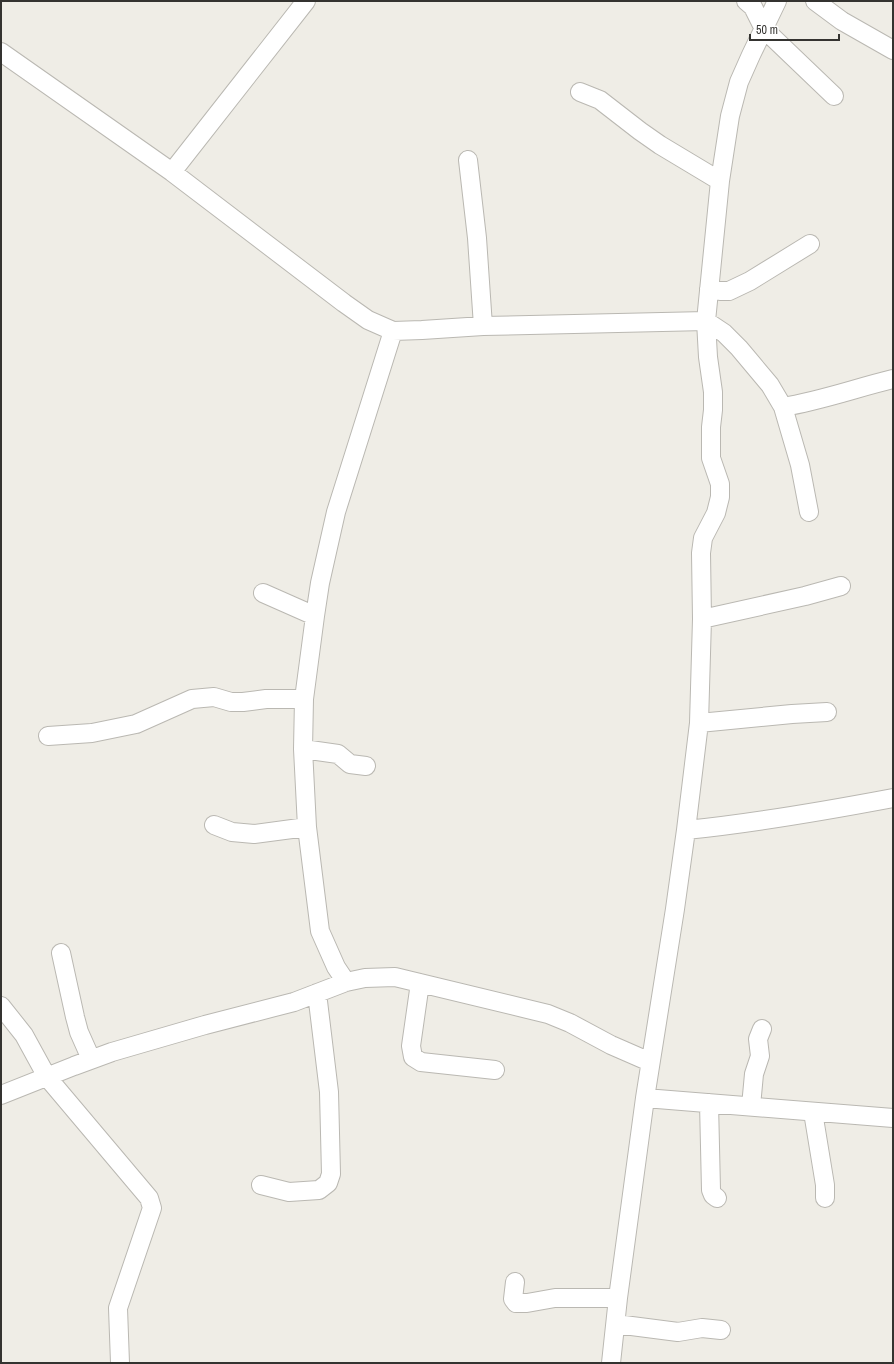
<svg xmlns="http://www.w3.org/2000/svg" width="894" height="1364" viewBox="0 0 894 1364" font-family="'Archivo Narrow',sans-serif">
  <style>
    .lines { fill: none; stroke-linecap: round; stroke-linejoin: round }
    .minor-casing { stroke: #bab8b2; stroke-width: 20 }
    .minor { stroke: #fff; stroke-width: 18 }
  </style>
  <rect width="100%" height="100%" fill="#efede6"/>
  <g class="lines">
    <defs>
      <path id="minor" d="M 746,1 L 753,7 L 764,29 L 834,96
        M 815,1 L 842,21 L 893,50
        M 1,52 L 172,172 L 344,303 L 368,320 L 393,331 L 422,330 L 483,326 L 706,321 L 724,333 L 739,348 L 770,385 L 783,407 L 800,465 L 809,512
        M 580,92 L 600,100 L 640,131 L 660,145 L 720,181
        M 468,160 L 477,238 L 483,326
        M 172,172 L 306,1
        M 709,289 L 720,291 L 729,291 L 750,281 L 810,244
        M 783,407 C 820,401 856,388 893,379
        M 263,593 L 315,616
        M 702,619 L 805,596 L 841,586
        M 699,723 L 792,714 L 827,712
        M 48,736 L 92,733 L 136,724 L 192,699 L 214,697 L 231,702 L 243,702 L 266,699 L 304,699
        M 303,749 L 338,754 L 350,764 L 366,766
        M 214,825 L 232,832 L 254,834 L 307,827
        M 686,830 C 756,823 824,811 893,798
        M 61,953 L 75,1017 L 79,1032 L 91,1059
        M 346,982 L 336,967 L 320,931 L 307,827 L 303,749 L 304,699 L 315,616 L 320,583 L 336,512 L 393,331
        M 420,983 L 411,1046 L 413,1057 L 421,1062 L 495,1070
        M 1,1006 L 24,1035 L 47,1077 L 149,1198 L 152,1208 L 118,1308 L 120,1363
        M 1,1095 L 74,1066 L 112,1052 L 205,1025 L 294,1002 L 346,982 L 365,978 L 395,977 L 548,1014 L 570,1023 L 611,1045 L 650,1062
        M 645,1098 L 893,1118
        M 709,1103 L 711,1190 L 713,1195 L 717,1198
        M 751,1106 L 754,1074 L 760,1056 L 758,1039 L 762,1029
        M 813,1112 L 825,1185 L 825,1198
        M 261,1185 L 289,1192 L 319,1190 L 328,1183 L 331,1174 L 329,1092 L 317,993
        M 515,1282 L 513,1299 L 516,1303 L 527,1303 L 555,1298 L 618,1298
        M 616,1324 L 678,1332 L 702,1328 L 721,1330
        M 611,1363 L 618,1298 L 645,1098 L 675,909 L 686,830 L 699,723 L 702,619 L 701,553 L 703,538 L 716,513 L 720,497 L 720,484 L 711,458 L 711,427 L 713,410 L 713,392 L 708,357 L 706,321 L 720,181 L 730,116 L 739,82 L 751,55 L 777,1"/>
    </defs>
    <!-- minor casing -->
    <use href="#minor" class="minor-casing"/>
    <!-- minor -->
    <use href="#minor" class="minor"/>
  </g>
  <!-- border -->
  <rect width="894" height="1364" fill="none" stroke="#343330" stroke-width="4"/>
  <!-- scale -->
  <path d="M750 34v6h89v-6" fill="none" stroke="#343330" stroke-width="2"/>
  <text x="756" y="34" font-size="12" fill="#343330" stroke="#ffffff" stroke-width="3" paint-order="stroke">50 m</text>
</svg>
